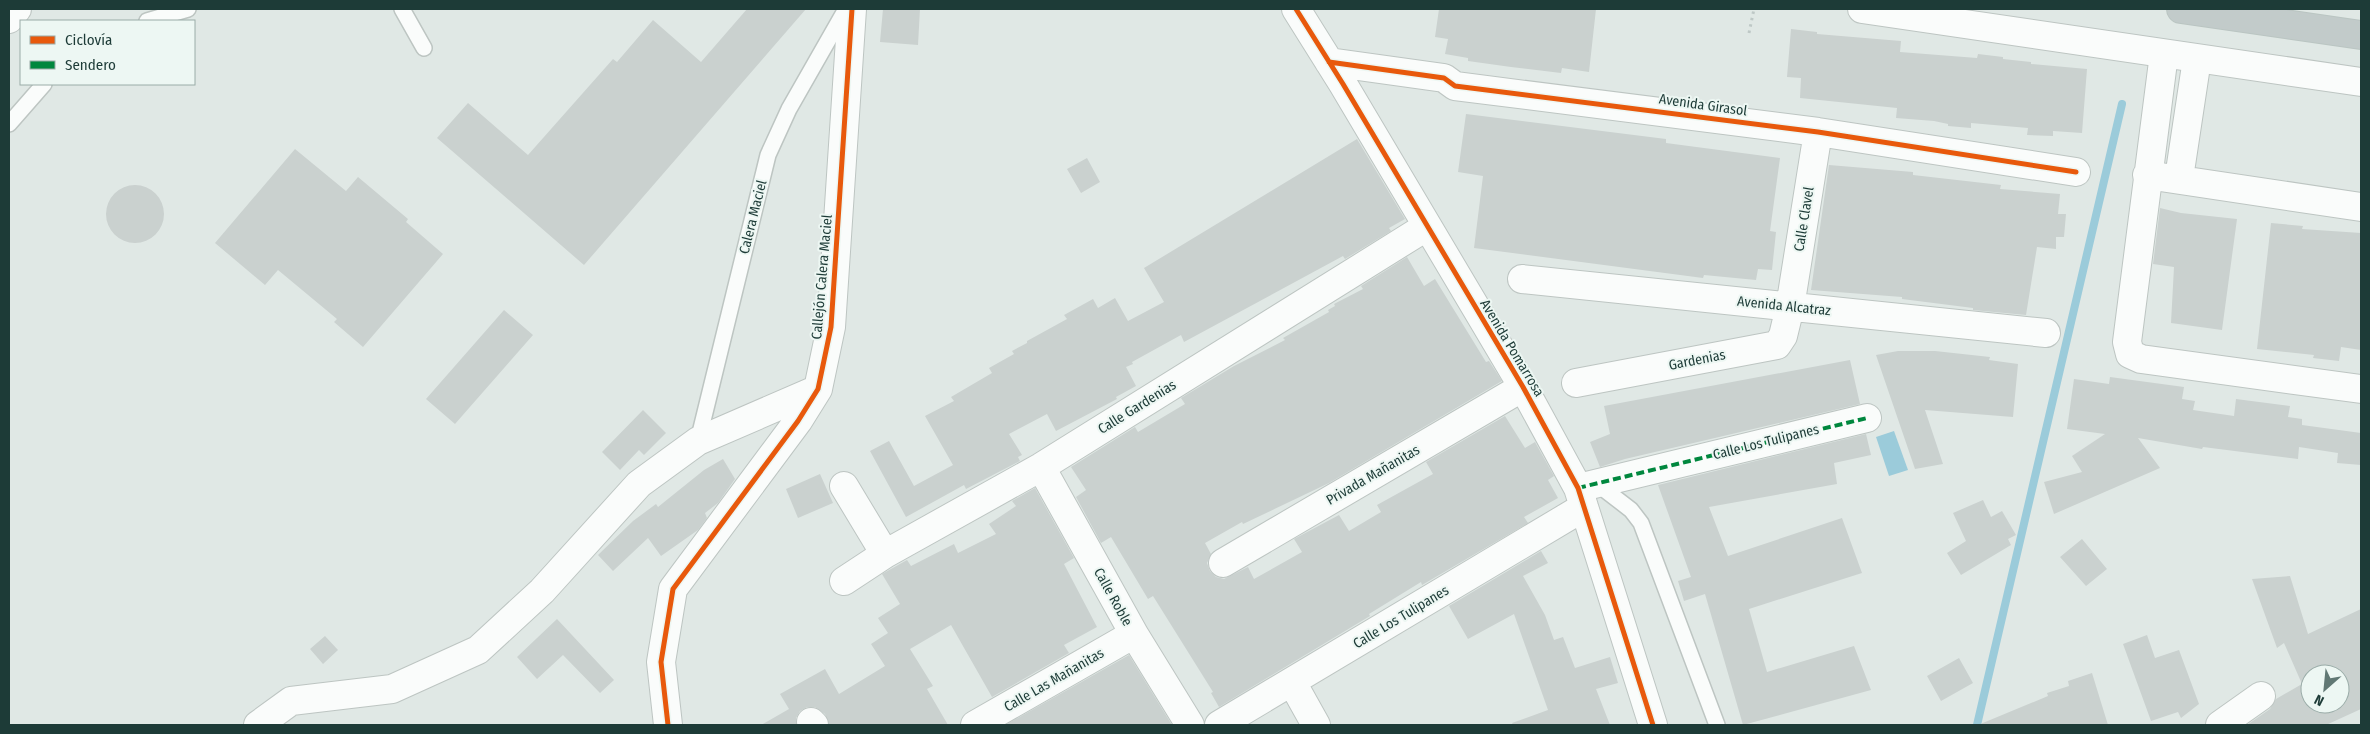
<svg xmlns="http://www.w3.org/2000/svg" width="2370" height="734" viewBox="0 0 2370 734" font-family="'Fira Sans Condensed',sans-serif">
  <style>
    .water { fill: #9bcbda }
    .lines { fill: none; stroke-linecap: round; stroke-linejoin: round }
    .stream { stroke: #9bcbda; stroke-width: 8 }
    .building { fill: #cad1cf; fill-rule: evenodd }
    .service-casing { stroke: #bdc5c2; stroke-width: 18 }
    .minor-casing { stroke: #bdc5c2; stroke-width: 30 }
    .tertiary-casing { stroke: #bdc5c2; stroke-width: 30 }
    .trunk-casing { stroke: #bac5c2; stroke-width: 30 }
    .path { stroke: #bec8c6; stroke-width: 3; stroke-dasharray: 2.5 4; stroke-linecap: butt }
    .service { stroke: #fafcfb; stroke-width: 15 }
    .minor { stroke: #fafcfb; stroke-width: 28 }
    .tertiary { stroke: #fafcfb; stroke-width: 28 }
    .trunk { stroke: #c2cbca; stroke-width: 28 }
    .quiet { stroke: #00873e; stroke-width: 4; stroke-dasharray: 8 4; stroke-linecap: butt }
    .cycleway-casing { stroke: #edf7f3; stroke-width: 8 }
    .cycleway { stroke: #e8590c; stroke-width: 5 }
    .labels { text-anchor: middle; dominant-baseline: central; stroke-width: 4; stroke-linejoin: round; paint-order: stroke }
    .street-label { font-size: 14px; fill: #1d3b37; stroke: #edf7f3 }
  </style>
  <rect width="100%" height="100%" fill="#e0e8e5"/>
  <!-- water -->
  <path class="water" d="M 1894,431 L 1908,470 L 1889,476 L 1876,437 Z"/>
  <g class="lines">
    <!-- stream -->
    <path class="stream" d="M 1977,725 L 2122,104"/>
  </g>
  <!-- building -->
  <path class="building" d="M 747,9 L 806,9 L 584,265 L 437,138 L 468,103 L 528,155 L 613,59 L 617,62 L 653,20 L 701,62 Z
    M 883,9 L 920,9 L 918,45 L 880,42 Z
    M 1439,9 L 1596,9 L 1589,72 L 1562,68 L 1561,73 L 1511,67 L 1468,61 L 1468,58 L 1445,54 L 1448,39 L 1435,37 Z
    M 1791,29 L 1817,32 L 1817,34 L 1901,41 L 1900,52 L 1977,58 L 1978,54 L 2003,57 L 2003,59 L 2031,62 L 2031,64 L 2087,69 L 2082,133 L 2053,131 L 2053,136 L 2027,135 L 2028,128 L 1971,123 L 1971,128 L 1948,126 L 1948,124 L 1934,121 L 1896,118 L 1897,108 L 1800,98 L 1801,78 L 1787,77 Z
    M 1466,114 L 1666,139 L 1666,143 L 1780,158 L 1770,231 L 1776,232 L 1772,270 L 1758,269 L 1756,280 L 1704,275 L 1703,278 L 1474,248 L 1483,176 L 1458,172 Z
    M 1357,139 L 1405,219 L 1389,228 L 1391,231 L 1345,259 L 1343,256 L 1184,342 L 1181,335 L 1132,362 L 1133,364 L 1126,367 L 1136,386 L 1116,397 L 1117,399 L 1056,431 L 1047,414 L 1009,434 L 1022,455 L 1018,457 L 1020,461 L 966,489 L 964,485 L 906,517 L 870,451 L 889,441 L 914,486 L 953,465 L 925,416 L 954,401 L 951,397 L 992,373 L 989,368 L 1014,354 L 1012,351 L 1027,343 L 1027,341 L 1067,319 L 1064,315 L 1093,299 L 1098,308 L 1115,298 L 1128,321 L 1164,302 L 1144,268 Z
    M 295,149 L 346,191 L 358,177 L 408,219 L 406,222 L 443,254 L 363,347 L 334,322 L 337,319 L 278,270 L 265,285 L 215,243 Z
    M 1087,158 L 1100,182 L 1081,193 L 1067,169 Z
    M 1829,165 L 1913,172 L 1913,175 L 2001,185 L 2000,189 L 2060,194 L 2058,214 L 2066,214 L 2064,237 L 2056,237 L 2056,249 L 2037,247 L 2026,315 L 1973,310 L 1973,308 L 1902,299 L 1902,297 L 1811,290 Z
    M106 214a29 29 0 1 1 58 0a29 29 0 1 1-58 0Z
    M 2160,208 L 2181,213 L 2237,219 L 2222,330 L 2171,323 L 2174,267 L 2153,264 Z
    M 2271,223 L 2303,226 L 2302,229 L 2361,233 L 2361,350 L 2341,347 L 2339,361 L 2313,358 L 2314,355 L 2257,349 Z
    M 1407,257 L 1424,286 L 1435,279 L 1486,362 L 1489,361 L 1502,381 L 1329,483 L 1243,524 L 1242,522 L 1205,543 L 1211,554 L 1207,563 L 1210,571 L 1216,577 L 1224,579 L 1248,567 L 1254,579 L 1302,552 L 1294,539 L 1339,515 L 1349,531 L 1381,512 L 1377,505 L 1433,474 L 1426,462 L 1505,416 L 1525,448 L 1535,442 L 1554,476 L 1548,480 L 1558,498 L 1524,517 L 1528,523 L 1422,585 L 1421,582 L 1369,614 L 1370,616 L 1219,707 L 1211,693 L 1213,692 L 1153,596 L 1148,599 L 1111,537 L 1101,543 L 1076,497 L 1086,490 L 1071,467 L 1135,427 L 1138,432 L 1185,404 L 1181,398 L 1234,366 L 1285,340 L 1283,338 L 1329,312 L 1328,310 L 1335,306 L 1334,304 L 1363,289 L 1361,286 Z
    M 504,310 L 533,335 L 455,424 L 426,399 Z
    M 1898,351 L 1935,351 L 1990,357 L 1989,360 L 2018,364 L 2013,417 L 1925,410 L 1943,464 L 1915,469 L 1876,355 Z
    M 1850,360 L 1860,404 L 1625,459 L 1600,467 L 1590,442 L 1610,434 L 1604,406 Z
    M 2110,377 L 2184,387 L 2182,399 L 2195,401 L 2193,410 L 2234,416 L 2236,399 L 2290,406 L 2288,417 L 2302,419 L 2302,425 L 2361,433 L 2361,465 L 2337,463 L 2338,453 L 2299,447 L 2298,459 L 2203,447 L 2202,449 L 2138,438 L 2160,468 L 2054,514 L 2044,482 L 2082,472 L 2072,456 L 2105,434 L 2067,429 L 2074,379 L 2109,384 Z
    M 643,410 L 666,433 L 644,455 L 639,450 L 620,470 L 602,452 Z
    M 1866,434 L 1871,455 L 1834,463 L 1837,484 L 1709,507 L 1728,556 L 1842,518 L 1862,573 L 1749,609 L 1767,672 L 1854,646 L 1871,690 L 1743,725 L 1705,594 L 1684,601 L 1678,581 L 1691,577 L 1658,485 Z
    M 723,459 L 735,479 L 718,503 L 705,513 L 707,518 L 698,530 L 661,556 L 648,538 L 613,571 L 598,555 L 633,521 L 656,504 L 658,507 L 704,470 Z
    M 820,474 L 833,503 L 798,518 L 786,489 Z
    M 1035,488 L 1074,558 L 1064,564 L 1097,627 L 1064,645 L 1069,653 L 992,697 L 951,625 L 910,649 L 933,686 L 927,689 L 948,725 L 829,725 L 825,714 L 815,707 L 807,707 L 800,711 L 796,718 L 796,725 L 761,725 L 789,709 L 780,694 L 825,669 L 839,694 L 885,666 L 871,644 L 888,633 L 878,618 L 900,604 L 882,574 L 907,560 L 911,566 L 954,544 L 958,553 L 996,534 L 989,524 L 1016,506 L 1012,501 Z
    M 1983,500 L 1991,517 L 2002,511 L 2016,535 L 2008,539 L 2011,545 L 1961,575 L 1947,553 L 1966,541 L 1953,513 Z
    M 2082,539 L 2107,569 L 2086,586 L 2060,557 Z
    M 1541,551 L 1548,563 L 1523,576 L 1545,615 L 1554,640 L 1563,637 L 1575,668 L 1610,657 L 1618,683 L 1596,689 L 1610,725 L 1513,725 L 1512,723 L 1548,710 L 1514,614 L 1468,639 L 1449,606 Z
    M 2290,576 L 2308,634 L 2361,609 L 2361,709 L 2326,725 L 2247,725 L 2270,709 L 2276,699 L 2302,684 L 2284,643 L 2277,648 L 2252,579 ZM 2310,674 L 2340,674 L 2340,704 L 2310,704 Z
    M 557,619 L 614,680 L 600,693 L 563,655 L 537,679 L 517,657 Z
    M 2147,635 L 2155,658 L 2179,650 L 2199,704 L 2181,718 L 2178,712 L 2151,721 L 2123,644 Z
    M 325,636 L 338,650 L 323,664 L 310,649 Z
    M 1129,655 L 1172,725 L 1008,725 L 1007,724 Z
    M 1959,658 L 1973,683 L 1941,701 L 1927,676 Z
    M 2092,673 L 2108,725 L 1978,725 L 2048,696 L 2047,693 L 2069,686 L 2068,681 Z"/>
  <g class="lines">
    <defs>
      <path id="service" d="M 402,9 L 424,48
        M 147,21 L 188,9
        M 9,124 L 44,84
        M 698,441 L 768,155 L 789,109 L 846,9
        M 1596,483 L 1631,510 L 1641,523 L 1717,725"/>
      <path id="minor" d="M 1296,9 L 1343,84 L 1523,387 L 1578,488 L 1653,725
        M 9,19 L 17,9
        M 2164,54 L 2127,342 L 2130,354 L 2141,359 L 2361,389
        M 1329,62 L 1444,78 L 1455,86 L 1818,132 L 2076,172
        M 2147,175 L 2361,207
        M 2179,178 L 2197,59
        M 1522,279 L 2046,333
        M 1576,383 L 1777,345 L 1783,336 L 1790,307 L 1818,132
        M 1041,467 L 1134,634 L 1190,725
        M 844,486 L 885,554
        M 1578,488 L 1867,418
        M 1223,563 L 1523,387
        M 844,581 L 885,554 L 1041,467 L 1426,227
        M 1292,682 L 1316,725
        M 811,722 L 814,725
        M 258,725 L 291,701 L 392,689 L 478,650 L 542,591 L 639,484 L 698,441 L 818,389
        M 668,725 L 661,662 L 673,589 L 798,421 L 818,389 L 831,327 L 852,9
        M 975,725 L 1134,634
        M 1219,725 L 1584,507
        M 2220,725 L 2261,696"/>
      <path id="tertiary" d="M 1862,9 L 2361,82"/>
      <path id="trunk" d="M 2181,9 L 2361,35"/>
    </defs>
    <!-- service casing -->
    <use href="#service" class="service-casing"/>
    <!-- minor casing -->
    <use href="#minor" class="minor-casing"/>
    <!-- tertiary casing -->
    <use href="#tertiary" class="tertiary-casing"/>
    <!-- trunk casing -->
    <use href="#trunk" class="trunk-casing"/>
    <!-- path -->
    <path class="path" d="M 1749,33 L 1754,9"/>
    <!-- service -->
    <use href="#service" class="service"/>
    <!-- minor -->
    <use href="#minor" class="minor"/>
    <!-- tertiary -->
    <use href="#tertiary" class="tertiary"/>
    <!-- trunk -->
    <use href="#trunk" class="trunk"/>
    <!-- quiet -->
    <path class="quiet" d="M 1578,488 L 1867,418"/>
    <defs>
      <path id="cycleway" d="M 1296,9 L 1343,84 L 1523,387 L 1578,488 L 1653,725
        M 1329,62 L 1444,78 L 1455,86 L 1818,132 L 2076,172
        M 668,725 L 661,662 L 673,589 L 798,421 L 818,389 L 831,327 L 852,9"/>
    </defs>
    <!-- cycleway casing -->
    <use href="#cycleway" class="cycleway-casing"/>
    <!-- cycleway -->
    <use href="#cycleway" class="cycleway"/>
  </g>
  <g class="labels">
    <!-- street labels -->
    <g class="street-label">
      <text transform="translate(1703 105) rotate(8)">Avenida Girasol</text>
      <text transform="translate(753 217) rotate(-76)">Calera Maciel</text>
      <text transform="translate(1804 219) rotate(-81)">Calle Clavel</text>
      <text transform="translate(822 277) rotate(-85)">Callejón Calera Maciel</text>
      <text transform="translate(1784 306) rotate(6)">Avenida Alcatraz</text>
      <text transform="translate(1512 348) rotate(59)">Avenida Pomarrosa</text>
      <text transform="translate(1697 360) rotate(-11)">Gardenias</text>
      <text transform="translate(1137 407) rotate(-32)">Calle Gardenias</text>
      <text transform="translate(1766 442) rotate(-14)">Calle Los Tulipanes</text>
      <text transform="translate(1373 475) rotate(-30)">Privada Mañanitas</text>
      <text transform="translate(1113 597) rotate(61)">Calle Roble</text>
      <text transform="translate(1401 617) rotate(-31)">Calle Los Tulipanes</text>
      <text transform="translate(1054 680) rotate(-30)">Calle Las Mañanitas</text>
    </g>
  </g>
  <!-- border -->
  <rect width="2370" height="734" fill="none" stroke="#1d3b37" stroke-width="20"/>
  <!-- legend -->
  <rect x="20" y="20" width="175" height="65" fill="#edf7f3" stroke="#9aaca8"/>
  <rect x="30" y="36" width="25" height="8" fill="#e8590c" stroke="#9aaca8"/>
  <text x="65" y="45" font-size="15" fill="#1d3b37">Ciclovía</text>
  <rect x="30" y="61" width="25" height="8" fill="#00873e" stroke="#9aaca8"/>
  <text x="65" y="70" font-size="15" fill="#1d3b37">Sendero</text>
  <!-- north arrow -->
  <g transform="translate(2325 689) rotate(207)"><circle r="24" fill="#edf7f3" stroke="#9aaca8"/>
  <path d="M0-4L9 19L0 12L-9 19Z" fill="#617874"/>
  <text y="-8" font-size="14" font-weight="bold" text-anchor="middle" fill="#1d3b37">N</text>
  </g>
</svg>
